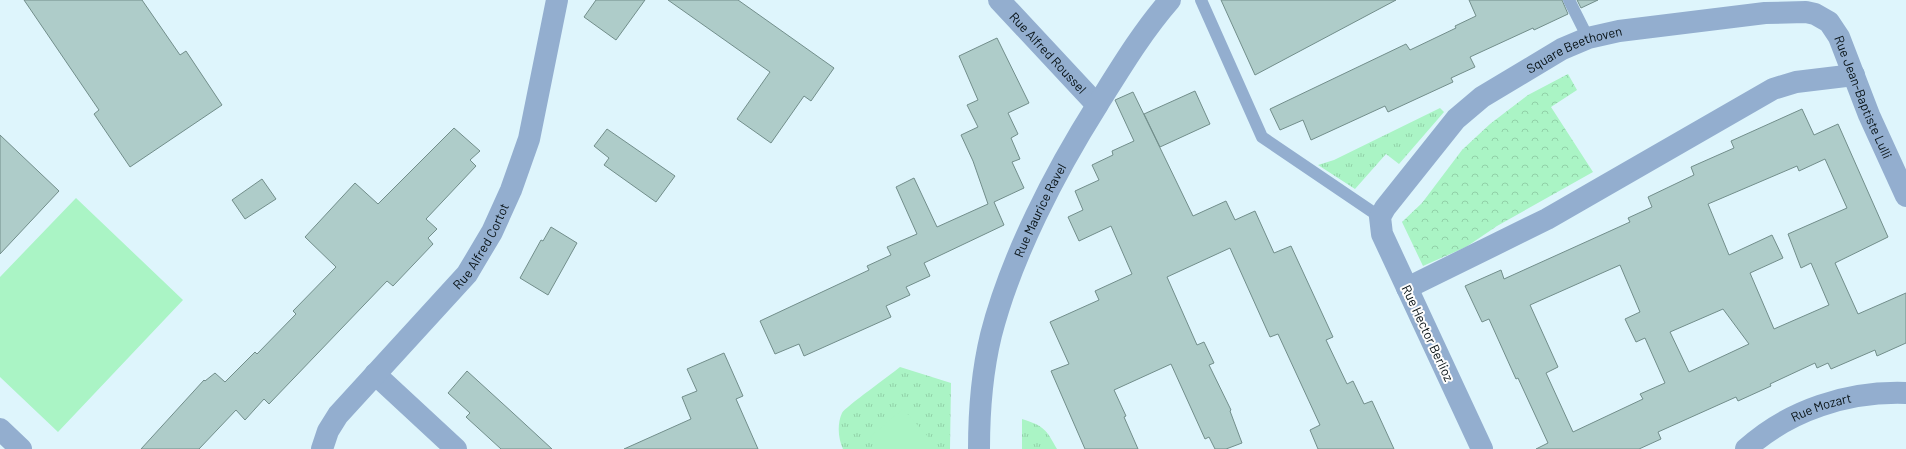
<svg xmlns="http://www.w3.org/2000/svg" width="1906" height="449" viewBox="0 0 1906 449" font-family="Barlow,sans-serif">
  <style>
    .grass { fill: url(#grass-tufts) }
    .forest { fill: url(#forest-crowns) }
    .pitch { fill: #aaf4c5 }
    .building { fill: #aeccc9; stroke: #728e8b; fill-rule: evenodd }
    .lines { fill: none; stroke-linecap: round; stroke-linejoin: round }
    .lane { stroke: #93aecf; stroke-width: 12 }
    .street { stroke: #93aecf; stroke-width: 22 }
    .labels { text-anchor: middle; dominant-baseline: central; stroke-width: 4; stroke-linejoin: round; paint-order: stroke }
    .street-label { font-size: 13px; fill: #061013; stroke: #fdfdfd }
  </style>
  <defs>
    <pattern id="grass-tufts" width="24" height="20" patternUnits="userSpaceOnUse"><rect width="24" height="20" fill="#aaf4c5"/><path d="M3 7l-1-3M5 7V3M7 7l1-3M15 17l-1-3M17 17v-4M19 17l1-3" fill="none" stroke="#91d0a8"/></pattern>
    <pattern id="forest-crowns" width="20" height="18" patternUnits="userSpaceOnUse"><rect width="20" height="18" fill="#aaf4c5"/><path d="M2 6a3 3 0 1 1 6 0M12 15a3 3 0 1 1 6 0" fill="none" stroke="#91d0a8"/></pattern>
  </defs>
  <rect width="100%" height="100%" fill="#def5fc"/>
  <!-- grass -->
  <path class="grass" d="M 1440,108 L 1444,112 L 1399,164 L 1386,154 L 1355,189 L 1318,165 L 1334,160 Z
    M 900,367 L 951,383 L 950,449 L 843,449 C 838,438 837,424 842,413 C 845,407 892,374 900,367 Z
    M 1022,419 C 1044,426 1046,429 1057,449 L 1022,449 Z"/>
  <!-- forest -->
  <path class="forest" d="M 1568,74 L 1577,90 L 1551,107 L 1593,172 L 1497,226 L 1466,247 L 1423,266 L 1402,222 L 1422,203 L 1462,150 L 1490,124 L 1528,95 Z"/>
  <!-- pitch -->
  <path class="pitch" d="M 76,198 L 183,300 L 58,432 L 0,377 L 0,277 Z
    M 903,409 L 939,449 L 881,449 L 870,437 Z"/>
  <!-- building -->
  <path class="building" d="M 24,0 L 142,0 L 180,55 L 186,51 L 222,105 L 130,167 L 94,114 L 99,110 Z
    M 596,0 L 645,0 L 616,40 L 584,17 Z
    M 668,0 L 738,0 L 834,68 L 811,101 L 804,96 L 771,143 L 737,119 L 770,72 Z
    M 1221,0 L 1396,0 L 1255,75 Z
    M 1469,0 L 1562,0 L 1568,14 L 1534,30 L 1533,28 L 1470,57 L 1475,67 L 1451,78 L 1453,82 L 1388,112 L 1385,106 L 1311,140 L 1303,120 L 1280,130 L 1270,109 L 1406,44 L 1410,50 L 1456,28 L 1455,26 L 1476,16 Z
    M 1577,0 L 1598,0 L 1581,8 Z
    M 997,38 L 1029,103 L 1008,113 L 1018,134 L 1011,138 L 1020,159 L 1012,162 L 1024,188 L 994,202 L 1004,225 L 924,263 L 930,276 L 906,287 L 910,295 L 886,306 L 891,317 L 804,356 L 799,344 L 775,354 L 760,321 L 869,270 L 867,266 L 891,255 L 887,247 L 917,234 L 896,187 L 914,178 L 937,227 L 988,204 L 973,161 L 961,135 L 978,127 L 967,105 L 978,100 L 959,56 Z
    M 1195,91 L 1210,124 L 1160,147 L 1144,114 Z
    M 1133,92 L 1193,216 L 1226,201 L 1235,220 L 1255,211 L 1274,253 L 1291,246 L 1333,337 L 1326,340 L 1347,384 L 1353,381 L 1364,404 L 1372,401 L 1394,449 L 1318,449 L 1310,430 L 1320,425 L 1278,334 L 1270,337 L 1230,248 L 1167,277 L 1197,345 L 1204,342 L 1214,363 L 1209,365 L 1231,410 L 1230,411 L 1242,443 L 1226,449 L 1215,449 L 1209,437 L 1205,439 L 1171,364 L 1114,390 L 1126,416 L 1124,417 L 1138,449 L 1085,449 L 1051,371 L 1069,364 L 1050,322 L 1099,300 L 1095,291 L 1132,274 L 1111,226 L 1079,241 L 1068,217 L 1083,210 L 1075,191 L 1099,180 L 1092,165 L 1113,155 L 1112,151 L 1134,141 L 1115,100 Z
    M 1802,109 L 1814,135 L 1838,124 L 1888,237 L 1835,263 L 1858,314 L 1906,293 L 1906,343 L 1877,356 L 1875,350 L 1831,369 L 1828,363 L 1817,368 L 1815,363 L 1770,384 L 1771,386 L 1738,401 L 1736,397 L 1658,432 L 1661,439 L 1639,449 L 1536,449 L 1548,443 L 1518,378 L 1516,379 L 1489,319 L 1482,322 L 1465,286 L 1501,270 L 1504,279 L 1630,222 L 1628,218 L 1652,207 L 1648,197 L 1694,175 L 1691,167 L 1734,148 L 1731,141 ZM 1825,159 L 1847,208 L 1788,234 L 1801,268 L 1811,263 L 1829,305 L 1774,329 L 1750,273 L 1783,258 L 1772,235 L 1729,255 L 1708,204 L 1797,166 L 1799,171 ZM 1620,265 L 1640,312 L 1625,319 L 1636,342 L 1645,338 L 1665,383 L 1640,394 L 1643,399 L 1573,432 L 1546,373 L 1558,367 L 1530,305 ZM 1723,309 L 1749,344 L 1689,372 L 1670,332 Z
    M 454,128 L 480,151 L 470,160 L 476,166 L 426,219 L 437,229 L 428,238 L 433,244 L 393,286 L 387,281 L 269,404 L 264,399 L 245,420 L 236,410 L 199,449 L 141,449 L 204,380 L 205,381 L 215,373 L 225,382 L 255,352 L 257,354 L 296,314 L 293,311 L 336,267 L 305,237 L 355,183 L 378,204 Z
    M 607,129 L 675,176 L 656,202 L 604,165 L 609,158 L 594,146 Z
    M 0,135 L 59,191 L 0,254 Z
    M 262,179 L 276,199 L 245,219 L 232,200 Z
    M 551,227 L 577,243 L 548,295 L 520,278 L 541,240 L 543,241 Z
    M 724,353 L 743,396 L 736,399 L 758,449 L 624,449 L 691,419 L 682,397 L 697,391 L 687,369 Z
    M 467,371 L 513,413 L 552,449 L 501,449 L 466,417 L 470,413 L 448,393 Z"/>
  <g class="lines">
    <!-- lane -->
    <path class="lane" d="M 1201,0 L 1262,137 L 1380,217
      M 1569,0 L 1588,38"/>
    <!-- street -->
    <g class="street">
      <path id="s1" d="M 999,0 L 1097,105"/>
      <path d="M 1407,288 L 1547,219 L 1773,89 L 1796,82 L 1854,75"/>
      <path d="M 375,374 L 456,449"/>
      <path d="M 0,429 L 21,449"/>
      <path id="s2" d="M 322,449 L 328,431 L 338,415 L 467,274 L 492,232 L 511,190 L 529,139 L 557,0"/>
      <path id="s3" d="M 979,449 C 979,411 982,372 991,335 C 1011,257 1055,172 1098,104 C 1120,69 1142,32 1170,0"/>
      <path id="s4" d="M 1482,449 L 1382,234 L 1380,217 L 1385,208 L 1456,119 L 1482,97 L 1562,49 L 1588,38 L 1619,31 L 1765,13 L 1806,12 L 1815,14 L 1829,22 L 1839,37 L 1869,115 L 1906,196"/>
      <path id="s5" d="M 1746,449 C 1789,410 1848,391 1906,393"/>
    </g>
  </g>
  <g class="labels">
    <!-- street labels -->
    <g class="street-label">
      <text stroke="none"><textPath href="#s4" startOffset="517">Square Beethoven</textPath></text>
      <text stroke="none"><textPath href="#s1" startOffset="72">Rue Alfred Roussel</textPath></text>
      <text stroke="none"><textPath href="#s4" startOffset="862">Rue Jean-Baptiste Lulli</textPath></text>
      <text stroke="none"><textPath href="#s3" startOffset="249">Rue Maurice Ravel</textPath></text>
      <text stroke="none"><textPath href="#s2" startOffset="260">Rue Alfred Cortot</textPath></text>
      <text transform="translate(1428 333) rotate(65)">Rue Hector Berlioz</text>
      <text stroke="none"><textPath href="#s5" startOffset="87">Rue Mozart</textPath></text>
    </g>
  </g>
</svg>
